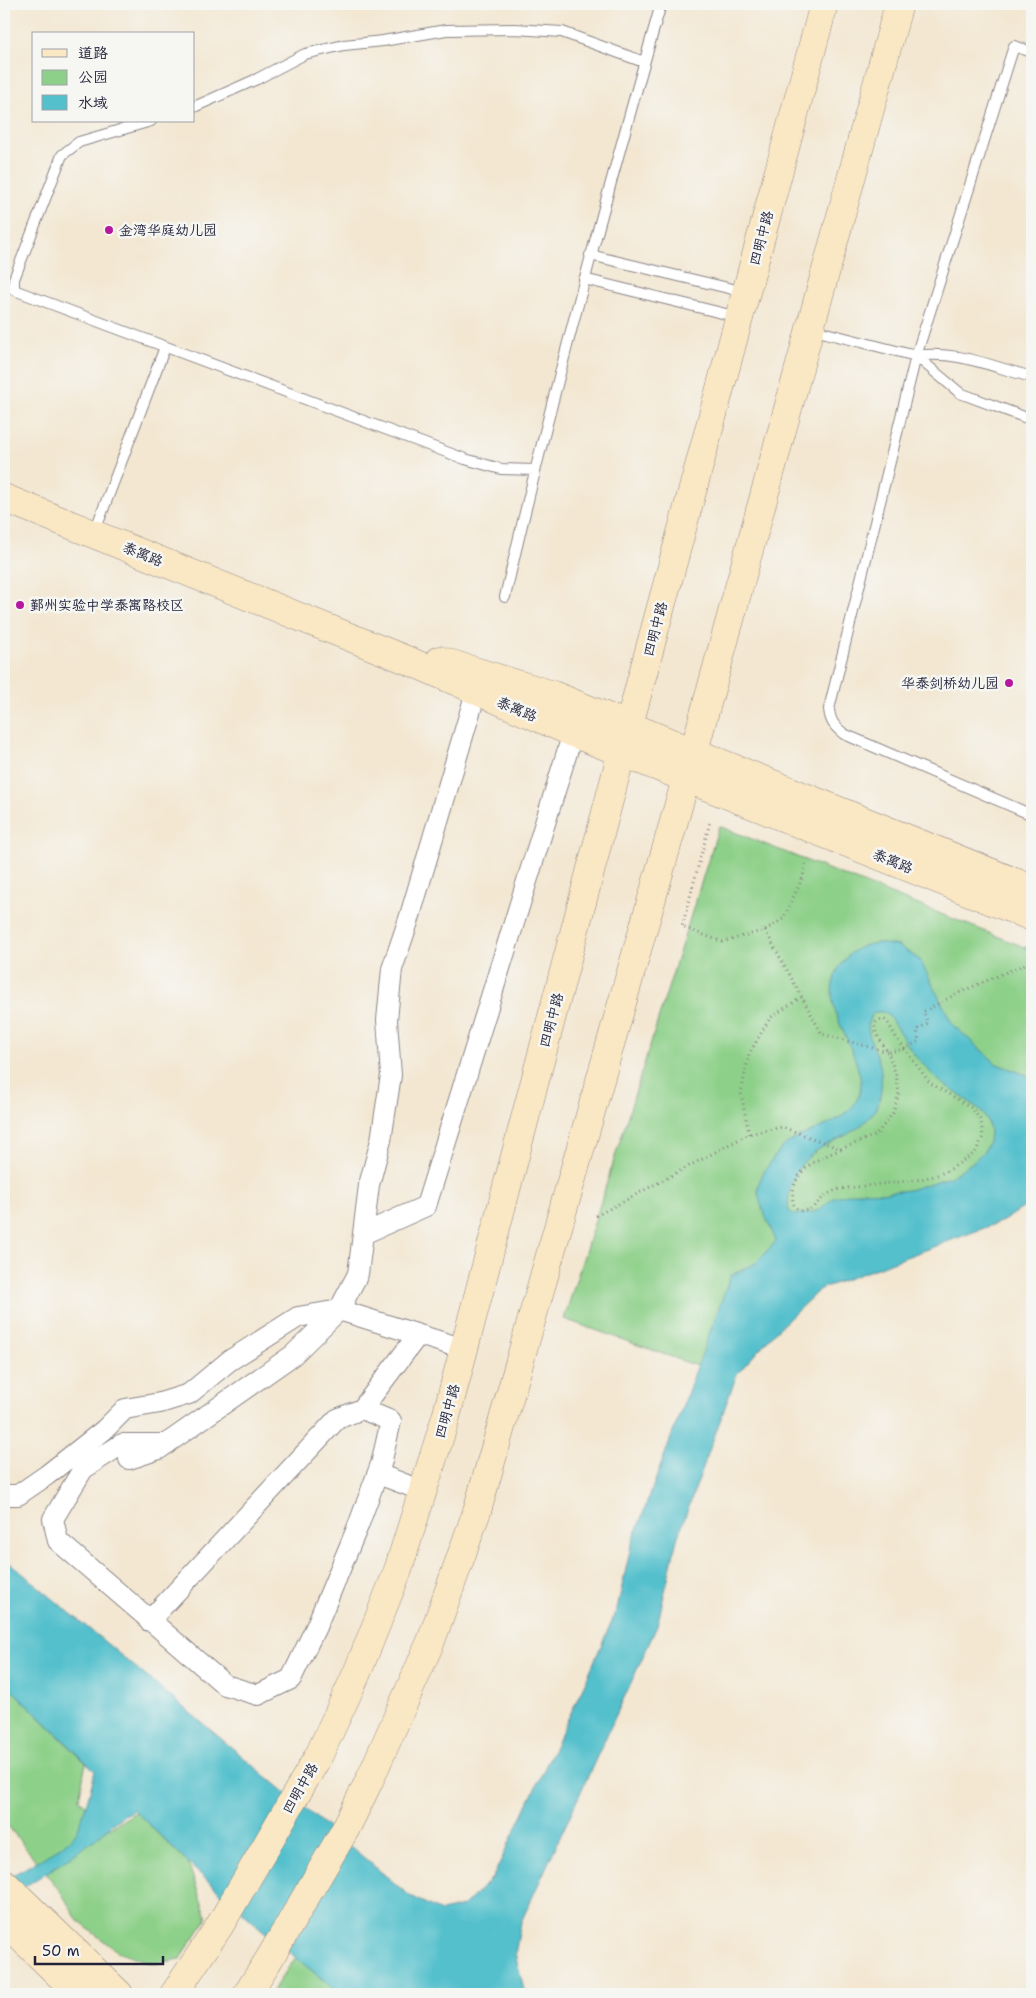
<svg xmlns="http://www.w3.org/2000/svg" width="1036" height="1998" viewBox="0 0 1036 1998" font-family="'Shantell Sans','LXGW WenKai TC',sans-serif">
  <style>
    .green { fill: #8dd089; stroke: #587962 }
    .water { fill: #53c0cc; stroke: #3a7184; fill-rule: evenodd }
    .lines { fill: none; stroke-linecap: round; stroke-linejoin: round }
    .lane-casing { stroke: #8a8486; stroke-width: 12 }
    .street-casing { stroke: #8a8486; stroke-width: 22 }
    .secondary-casing { stroke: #8a8486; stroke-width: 29 }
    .path { stroke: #8a8486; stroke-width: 3; stroke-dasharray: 1 4; stroke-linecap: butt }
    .lane { stroke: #fff; stroke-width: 10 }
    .street { stroke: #fff; stroke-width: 20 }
    .secondary { stroke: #fae7c3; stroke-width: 28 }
    .poi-dot { fill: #b5179e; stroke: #f6f6f2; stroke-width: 2 }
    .labels { text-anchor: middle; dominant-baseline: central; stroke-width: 5; stroke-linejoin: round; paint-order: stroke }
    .poi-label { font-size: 14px; fill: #22223b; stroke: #f6f6f2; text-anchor: start }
    .street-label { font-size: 14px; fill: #22223b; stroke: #f6f6f2 }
  </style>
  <rect width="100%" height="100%" fill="#f6f6f2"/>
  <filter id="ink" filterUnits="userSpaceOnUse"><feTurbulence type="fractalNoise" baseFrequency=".02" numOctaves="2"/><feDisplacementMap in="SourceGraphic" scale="10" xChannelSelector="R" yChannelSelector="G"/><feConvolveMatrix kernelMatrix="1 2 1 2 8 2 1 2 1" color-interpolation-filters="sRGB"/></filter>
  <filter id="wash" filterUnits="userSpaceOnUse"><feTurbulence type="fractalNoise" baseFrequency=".0096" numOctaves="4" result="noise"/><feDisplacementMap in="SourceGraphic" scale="20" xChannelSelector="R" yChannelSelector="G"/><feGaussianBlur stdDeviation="1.12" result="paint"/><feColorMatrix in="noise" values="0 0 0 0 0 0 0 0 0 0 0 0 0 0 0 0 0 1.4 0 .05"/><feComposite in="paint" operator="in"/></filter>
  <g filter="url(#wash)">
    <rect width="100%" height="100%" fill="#f3e7d2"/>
    <!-- green -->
    <path class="green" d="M 719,826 L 1032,950 L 1032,1129 L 703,1368 L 564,1319 Z
      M 4,1682 L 86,1763 L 79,1799 L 110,1828 L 136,1812 L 188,1863 L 207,1918 L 180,1959 L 154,1964 L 117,1951 L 78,1921 L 61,1892 L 4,1821 Z
      M 296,1957 L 340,1994 L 270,1994 Z"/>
    <!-- water -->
    <path class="water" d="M 878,943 L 899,946 L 920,960 L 953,1025 L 997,1064 L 1032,1077 L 1032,1202 L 1003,1221 L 820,1289 L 775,1332 L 737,1374 L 677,1539 L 657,1626 L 521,1922 L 515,1954 L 525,1994 L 340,1994 L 260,1928 L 188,1863 L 134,1810 C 118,1816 107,1830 94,1840 C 65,1862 34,1880 4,1900 L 4,1880 C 24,1868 60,1851 75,1834 C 82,1824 92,1784 95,1771 L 4,1682 L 4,1558 L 410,1896 L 441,1911 L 464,1906 L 493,1877 L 584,1685 L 617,1609 L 631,1546 L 731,1275 L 756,1263 L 776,1241 C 770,1225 759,1207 758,1190 C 758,1183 763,1172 768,1166 C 774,1157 779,1149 788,1143 C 814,1127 859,1121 861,1084 C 861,1079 859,1073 858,1069 C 849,1032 815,999 843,962 C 853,948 862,945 878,943 ZM 875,1012 L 883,1012 L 888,1015 L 915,1056 L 938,1080 L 979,1109 L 987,1119 L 990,1131 L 989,1141 L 985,1150 L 973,1162 L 950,1177 L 909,1190 L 881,1193 L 863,1191 L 834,1197 L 818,1211 L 795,1215 L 789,1211 C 787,1202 789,1194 791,1185 C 805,1139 850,1145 873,1113 C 882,1100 883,1081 880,1065 C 876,1049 859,1025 875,1012 Z"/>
  </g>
  <g filter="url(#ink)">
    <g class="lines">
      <defs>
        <path id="lane" d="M 1032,52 L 1014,46 L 916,356 L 829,709 C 830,721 834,726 844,734 L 1032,815
          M 194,107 L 257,79 L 305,54 L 344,45 L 383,41 L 446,30 L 515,29 L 562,32 L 644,62
          M 151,121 L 79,142 L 62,155 L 14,279 L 14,290 L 465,459 L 501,469 L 535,470
          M 590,255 L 745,292
          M 584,279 L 738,317
          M 810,329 L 916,356 L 960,393 L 1032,420
          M 916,356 C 958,350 992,367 1032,377
          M 98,523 L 165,347
          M 505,597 C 551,397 605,200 661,4"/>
        <path id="street" d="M 363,1234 L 426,1206 L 573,733
          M 362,1409 L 418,1335
          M 129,1459 L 159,1449 L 293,1355 L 339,1310 L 358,1274 L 369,1185 L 381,1140 L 391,1075 L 387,1020 L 392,969 L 409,919 L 476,692
          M 378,1474 L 423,1491
          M 4,1495 L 18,1495 L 47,1475 L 104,1430 L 125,1409 L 160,1403 L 189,1394 L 229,1361 L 298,1317 L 339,1310 L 464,1349
          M 149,1621 L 150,1620 L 337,1419 L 362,1409 L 391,1421 L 381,1464 L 358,1526 L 316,1627 L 291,1679 L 258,1695 L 225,1685 L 150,1620 L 58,1541 L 53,1519 L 83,1469 L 122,1444 L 167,1444"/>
        <path id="secondary" d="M 4,498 L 414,663 L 573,733 L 1032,917
          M 439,660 L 553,695 L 1032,889
          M 4,1883 L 119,1994
          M 4,1921 L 79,1994
          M 174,1994 L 220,1925 L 319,1755 L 357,1673 L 398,1570 L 446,1417 L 629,725 L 824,4
          M 247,1994 L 268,1961 L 345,1830 L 370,1779 L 431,1641 L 477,1511 L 694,751 L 899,4"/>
      </defs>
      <!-- lane casing -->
      <use href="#lane" class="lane-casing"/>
      <!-- street casing -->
      <use href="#street" class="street-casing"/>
      <!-- secondary casing -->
      <use href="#secondary" class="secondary-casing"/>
      <!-- path -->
      <path class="path" d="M 765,930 L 783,919 L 803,877 L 806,861
        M 749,1134 L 741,1093 L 749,1054 L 770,1018 L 802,997
        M 841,1149 C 820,1159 798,1165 793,1191 C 792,1200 792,1206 800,1211 L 810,1210 L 826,1195 L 838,1189 L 916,1180 L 935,1176 L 949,1170 L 975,1153 L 983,1137 L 981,1121 L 972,1108 L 930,1083 L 897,1039 L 888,1023 L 884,1019 C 864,1021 882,1043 888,1052 L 905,1049 L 919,1041 L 917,1030 L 928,1023 L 923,1012 L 956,994 L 1032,961
        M 596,1216 L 749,1134 L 782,1127 L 841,1149 L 876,1135 L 893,1113 L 899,1093 L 896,1075 L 888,1052 L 822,1034 L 765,930 L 723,942 L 682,927 L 710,822"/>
      <!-- lane -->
      <use href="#lane" class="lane"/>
      <!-- street -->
      <use href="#street" class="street"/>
      <!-- secondary -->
      <use href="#secondary" class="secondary"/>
    </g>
  </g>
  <!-- markers -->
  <g class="poi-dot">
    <circle cx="109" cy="230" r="5"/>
    <circle cx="20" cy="605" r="5"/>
    <circle cx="1009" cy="683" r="5"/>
  </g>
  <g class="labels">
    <!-- poi labels -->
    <g class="poi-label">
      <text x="119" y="230">金湾华庭幼儿园</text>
      <text x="30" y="605">鄞州实验中学泰寓路校区</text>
      <text x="999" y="683" text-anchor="end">华泰剑桥幼儿园</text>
    </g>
    <!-- street labels -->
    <g class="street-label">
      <text transform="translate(761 238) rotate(-75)">四明中路</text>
      <text transform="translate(143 554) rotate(22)">泰寓路</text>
      <text transform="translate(655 629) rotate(-75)">四明中路</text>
      <text transform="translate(517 709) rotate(23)">泰寓路</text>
      <text transform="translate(893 861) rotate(22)">泰寓路</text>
      <text transform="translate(551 1020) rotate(-75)">四明中路</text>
      <text transform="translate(447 1411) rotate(-74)">四明中路</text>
      <text transform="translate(300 1788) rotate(-60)">四明中路</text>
    </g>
  </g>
  <!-- margin -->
  <rect width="1036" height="1998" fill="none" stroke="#f6f6f2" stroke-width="20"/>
  <!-- legend -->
  <rect x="32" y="32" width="162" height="90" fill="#f6f6f2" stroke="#a1a1a9"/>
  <rect x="42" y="49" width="25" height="8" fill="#fae7c3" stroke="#a1a1a9"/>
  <text x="78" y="58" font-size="15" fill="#22223b">道路</text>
  <rect x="42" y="70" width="25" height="15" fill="#8dd089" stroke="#a1a1a9"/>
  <text x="78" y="82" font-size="15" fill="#22223b">公园</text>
  <rect x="42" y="95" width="25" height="15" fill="#53c0cc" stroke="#a1a1a9"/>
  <text x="78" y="108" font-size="15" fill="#22223b">水域</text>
  <!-- scale -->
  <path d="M35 1956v8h128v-8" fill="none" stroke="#22223b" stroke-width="2.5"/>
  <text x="42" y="1956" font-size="15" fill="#22223b" stroke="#f6f6f2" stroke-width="4" paint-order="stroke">50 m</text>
</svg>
